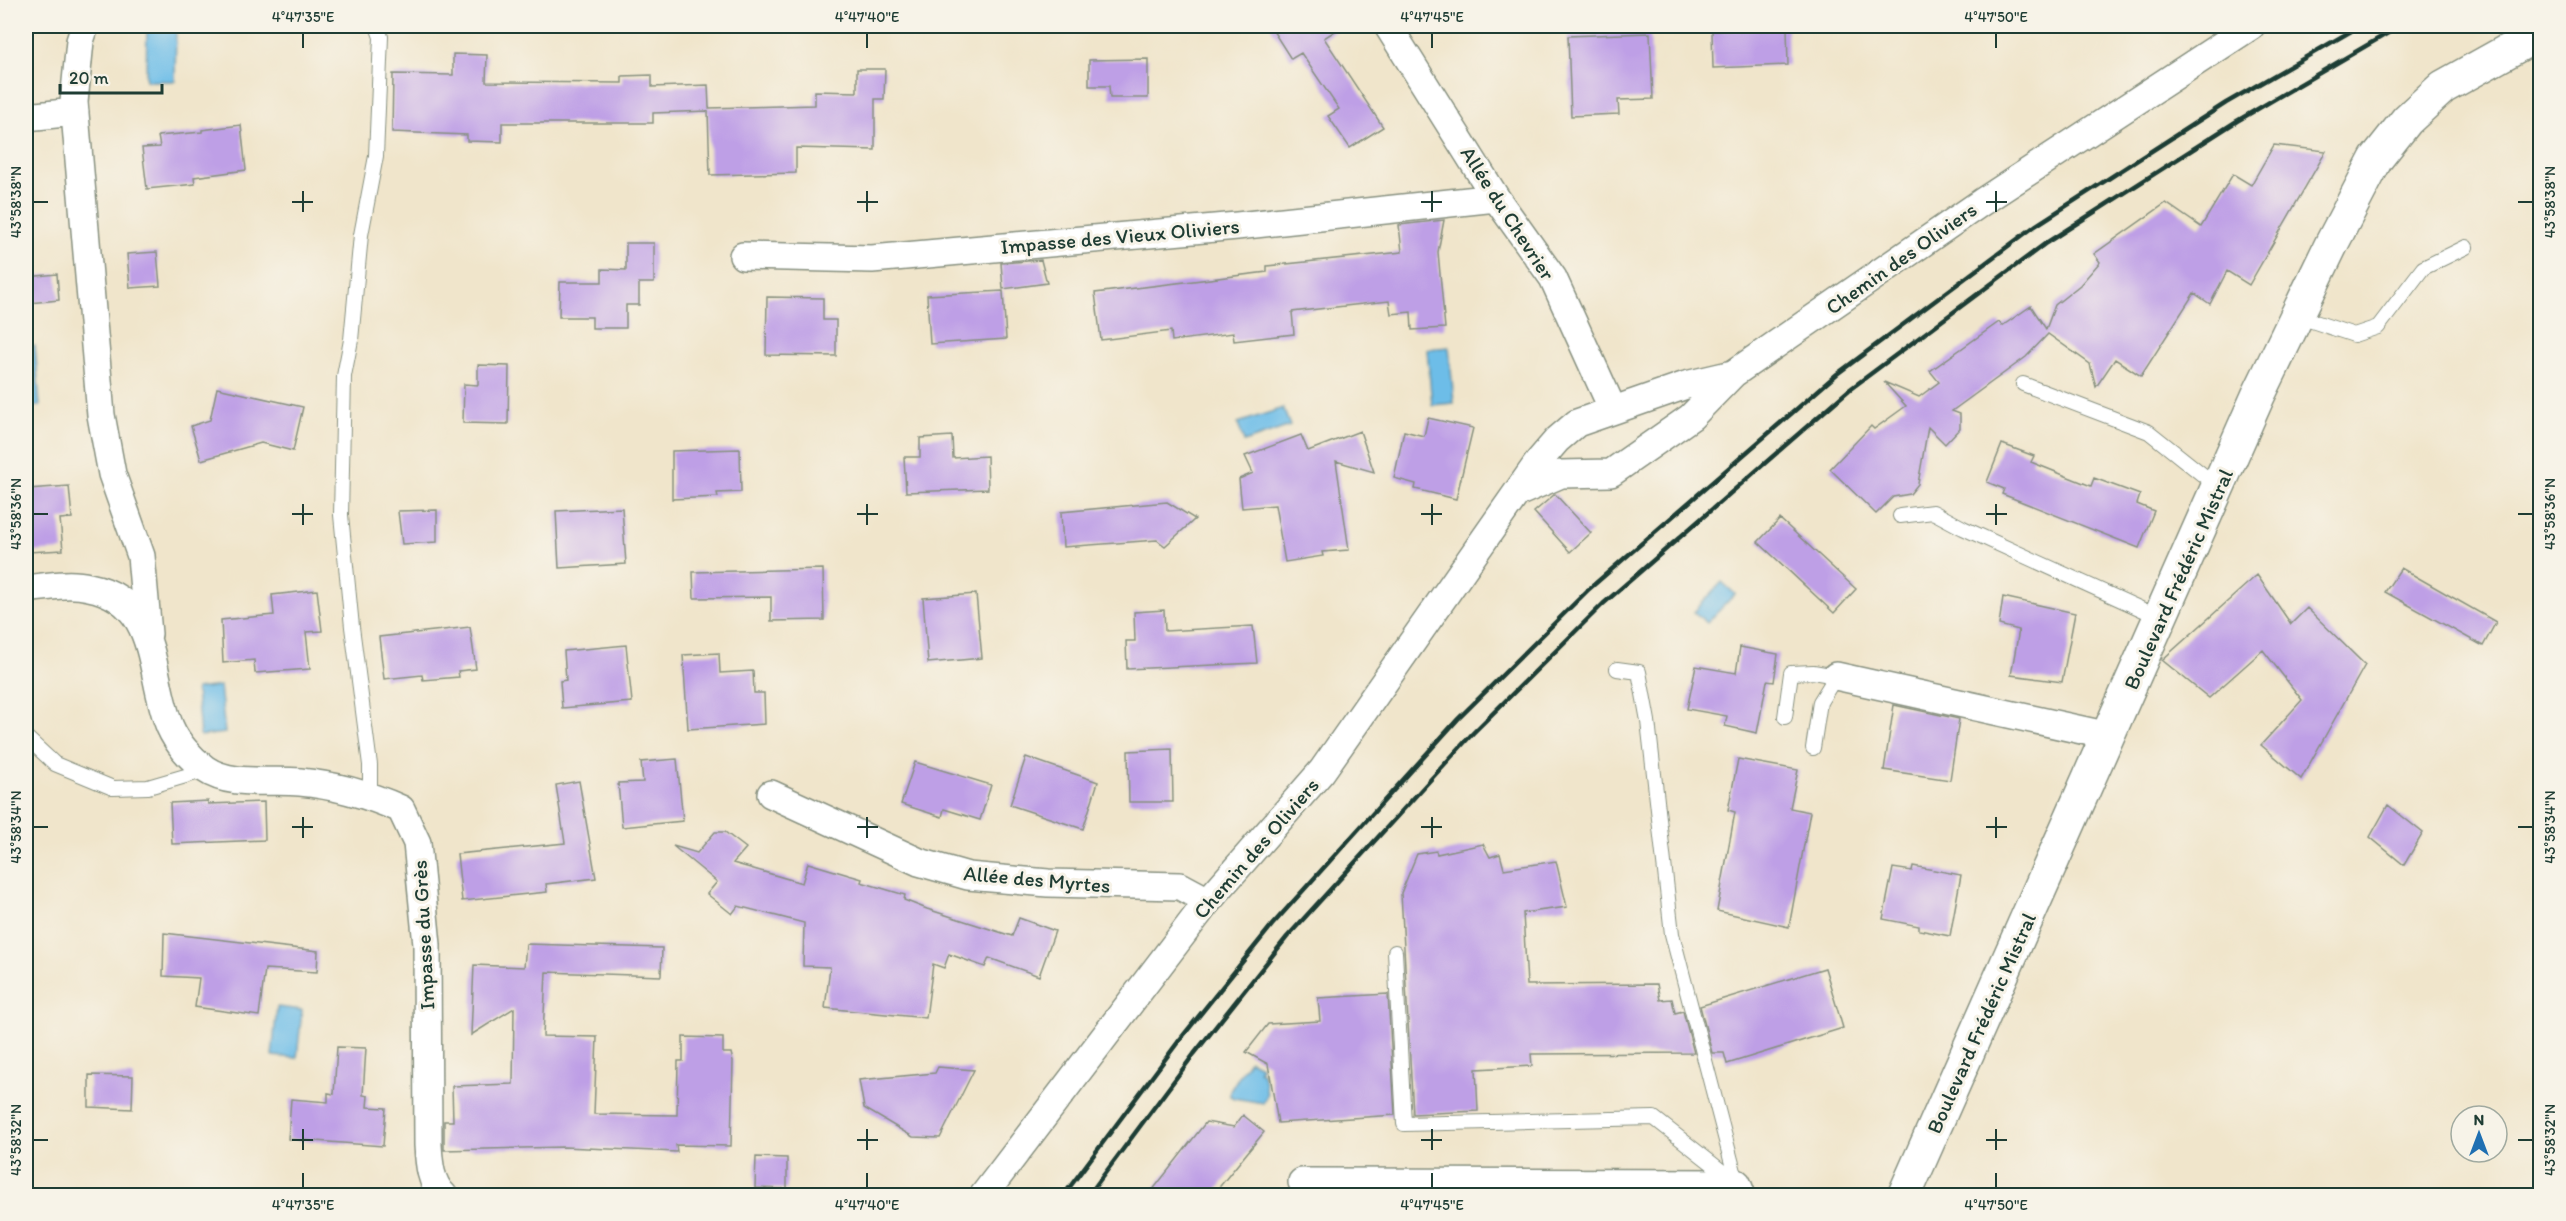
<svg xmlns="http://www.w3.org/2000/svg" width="2566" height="1221" viewBox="0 0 2566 1221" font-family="Itim,sans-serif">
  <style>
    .water { fill: #6dbde8; stroke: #467d8e; stroke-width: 1.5 }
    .building { fill: #be9fe6 }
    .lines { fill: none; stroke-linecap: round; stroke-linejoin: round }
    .service-casing { stroke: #889180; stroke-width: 16 }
    .minor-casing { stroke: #889180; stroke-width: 30 }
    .secondary-casing { stroke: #889180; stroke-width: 36 }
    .service { stroke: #fff; stroke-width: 14 }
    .minor { stroke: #fff; stroke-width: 27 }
    .secondary { stroke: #fff; stroke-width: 33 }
    .rail { stroke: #1f3d34; stroke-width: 4.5 }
    .ticks { fill: none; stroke: #1f3d34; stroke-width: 2 }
    .labels { text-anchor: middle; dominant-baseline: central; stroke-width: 6; stroke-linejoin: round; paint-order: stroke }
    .street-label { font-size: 21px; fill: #1f3d34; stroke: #f7f3e8 }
    .neatline { fill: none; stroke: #1f3d34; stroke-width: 2 }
    .ticks-label { font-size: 15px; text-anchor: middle; fill: #1f3d34 }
  </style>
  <rect width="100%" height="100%" fill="#f7f3e8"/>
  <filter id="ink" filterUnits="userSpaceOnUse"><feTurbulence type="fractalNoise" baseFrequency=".0167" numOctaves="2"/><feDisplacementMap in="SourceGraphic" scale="12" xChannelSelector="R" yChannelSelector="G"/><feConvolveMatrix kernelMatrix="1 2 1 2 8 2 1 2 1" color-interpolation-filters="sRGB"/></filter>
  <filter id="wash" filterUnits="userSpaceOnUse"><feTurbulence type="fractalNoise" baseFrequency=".008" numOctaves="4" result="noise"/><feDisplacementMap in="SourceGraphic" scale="24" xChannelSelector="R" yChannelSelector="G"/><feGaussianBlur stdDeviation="1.35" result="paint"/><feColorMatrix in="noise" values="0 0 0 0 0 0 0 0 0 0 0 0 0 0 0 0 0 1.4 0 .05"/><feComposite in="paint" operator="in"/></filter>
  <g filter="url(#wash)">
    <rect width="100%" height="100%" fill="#f0e5cb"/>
    <!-- water -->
    <path class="water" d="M 147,26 L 176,27 L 175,81 L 146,81 Z
      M 26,346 L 35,346 L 40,406 L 26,407 Z
      M 1449,347 L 1454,403 L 1432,405 L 1427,349 Z
      M 1283,408 L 1290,426 L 1244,442 L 1238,423 Z
      M 1722,582 L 1735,594 L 1707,623 L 1694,612 Z
      M 220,686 L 225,733 L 200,736 L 196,689 Z
      M 277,1007 L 302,1010 L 297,1058 L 272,1056 Z
      M 1249,1060 L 1261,1066 L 1259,1071 L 1263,1073 L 1267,1095 L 1263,1103 L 1234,1098 L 1230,1096 L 1230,1091 Z"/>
    <g id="blocks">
      <!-- building -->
      <path class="building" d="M 1270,26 L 1343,26 L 1324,38 L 1383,127 L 1350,148 L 1328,116 L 1339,109 L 1301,53 L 1291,59 Z
        M 1787,28 L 1788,65 L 1713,68 L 1712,31 Z
        M 1650,33 L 1653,99 L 1618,100 L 1619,114 L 1571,116 L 1568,36 Z
        M 453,54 L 487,55 L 486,82 L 622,83 L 622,76 L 652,75 L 652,87 L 708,85 L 709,108 L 815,105 L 815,91 L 857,92 L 857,69 L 885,69 L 884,99 L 875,99 L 875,150 L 796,148 L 796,173 L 710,175 L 708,111 L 653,113 L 653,123 L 502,123 L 502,142 L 467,141 L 467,135 L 392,132 L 393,74 L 453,75 Z
        M 1148,59 L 1148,98 L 1110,98 L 1109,86 L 1089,86 L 1089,60 Z
        M 241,125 L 246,170 L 194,177 L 195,184 L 147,189 L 142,148 L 160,147 L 158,136 L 202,132 L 202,130 Z
        M 2274,145 L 2326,151 L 2249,285 L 2227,271 L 2210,304 L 2194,293 L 2141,376 L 2115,359 L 2096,387 L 2090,364 L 2048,334 L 2026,357 L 1952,411 L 1960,414 L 1960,428 L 1945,444 L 1928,427 L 1918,484 L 1910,494 L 1893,497 L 1876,514 L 1830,469 L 1871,426 L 1874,429 L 1906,406 L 1884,382 L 1919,397 L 1939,382 L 1930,371 L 1999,322 L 2002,326 L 2031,306 L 2046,329 L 2055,305 L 2080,285 L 2100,262 L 2094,254 L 2166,203 L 2201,227 L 2233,174 L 2251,185 Z
        M 1444,220 L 1438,252 L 1445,328 L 1412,330 L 1411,312 L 1391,314 L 1389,301 L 1292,312 L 1294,334 L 1234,341 L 1233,333 L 1172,341 L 1171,331 L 1101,340 L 1095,293 L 1267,272 L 1267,266 L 1402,252 L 1399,225 Z
        M 626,243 L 654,243 L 654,283 L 639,283 L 639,305 L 626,305 L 626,328 L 592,328 L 592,317 L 559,317 L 560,282 L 602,282 L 602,269 L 626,270 Z
        M 157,252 L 160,286 L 130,288 L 127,254 Z
        M 1041,260 L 1047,283 L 1003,289 L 1001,263 Z
        M 57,274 L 59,300 L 29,303 L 27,277 Z
        M 1003,291 L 1006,339 L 930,344 L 927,295 Z
        M 767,297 L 823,298 L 823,320 L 836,320 L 836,356 L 766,355 Z
        M 478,365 L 509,366 L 508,424 L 463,423 L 464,384 L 478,385 Z
        M 217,388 L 303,407 L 293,451 L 261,443 L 201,460 L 191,426 L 210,420 Z
        M 1428,418 L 1473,428 L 1456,499 L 1415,489 L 1416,484 L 1394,478 L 1404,431 L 1424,436 Z
        M 1360,431 L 1374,472 L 1336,461 L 1349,550 L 1322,552 L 1323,556 L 1285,562 L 1275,505 L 1242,508 L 1239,479 L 1253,473 L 1245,456 L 1301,435 L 1308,451 Z
        M 952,436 L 953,458 L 987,456 L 988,489 L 906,492 L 904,457 L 920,457 L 920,438 Z
        M 2002,444 L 2034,456 L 2031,462 L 2091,486 L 2094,478 L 2140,495 L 2137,504 L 2154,511 L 2139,548 L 2002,494 L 2004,489 L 1987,482 Z
        M 740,449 L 741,492 L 717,493 L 718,497 L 672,499 L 672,451 Z
        M 69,486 L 72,518 L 60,519 L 63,550 L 28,552 L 27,517 L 30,516 L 28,489 Z
        M 1555,494 L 1591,533 L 1570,552 L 1534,512 Z
        M 1167,502 L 1195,519 L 1165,546 L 1157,540 L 1063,547 L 1061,512 Z
        M 622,508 L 626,564 L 559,568 L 556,511 Z
        M 437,510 L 437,542 L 402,544 L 398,511 Z
        M 1780,519 L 1856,589 L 1834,613 L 1758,542 Z
        M 2401,568 L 2496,622 L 2483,646 L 2385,592 Z
        M 823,569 L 824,620 L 771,621 L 771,597 L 694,598 L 693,572 Z
        M 2257,575 L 2291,624 L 2307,608 L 2365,665 L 2301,779 L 2261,745 L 2302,700 L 2263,650 L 2209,698 L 2162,660 Z
        M 317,590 L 322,631 L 306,632 L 310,669 L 255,673 L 254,660 L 223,663 L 221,620 L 274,615 L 272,595 Z
        M 976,594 L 982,658 L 928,663 L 923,598 Z
        M 2003,597 L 2075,613 L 2062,682 L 2011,675 L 2019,630 L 1999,625 Z
        M 1164,610 L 1165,631 L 1253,626 L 1257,663 L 1127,669 L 1126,641 L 1135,641 L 1134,612 Z
        M 470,627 L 476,669 L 458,671 L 459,677 L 423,680 L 422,675 L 384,679 L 379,637 Z
        M 626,645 L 632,702 L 562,708 L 560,681 L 566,680 L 564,651 Z
        M 1740,647 L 1778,654 L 1774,682 L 1767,681 L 1757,733 L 1725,726 L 1727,716 L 1687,709 L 1696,666 L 1736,673 Z
        M 719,653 L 720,673 L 753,671 L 754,693 L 764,693 L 765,724 L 688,729 L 683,655 Z
        M 1894,705 L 1959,719 L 1950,780 L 1884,770 Z
        M 1172,749 L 1173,802 L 1129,802 L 1128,751 Z
        M 1026,757 L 1098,782 L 1083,829 L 1010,805 Z
        M 677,759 L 683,821 L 622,827 L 618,783 L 643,782 L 641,762 Z
        M 1738,759 L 1798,770 L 1790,808 L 1810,812 L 1789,927 L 1717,911 L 1735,812 L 1728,810 Z
        M 915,762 L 991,785 L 980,820 L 944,809 L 942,817 L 901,804 Z
        M 579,781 L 596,878 L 546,884 L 547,892 L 462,901 L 457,854 L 565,843 L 556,785 Z
        M 208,801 L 208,804 L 264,802 L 265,840 L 172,844 L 170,803 Z
        M 2388,805 L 2423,833 L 2404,865 L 2370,837 Z
        M 715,832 L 725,832 L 746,848 L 733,863 L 802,883 L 808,863 L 862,879 L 861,882 L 905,895 L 904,900 L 927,909 L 1012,936 L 1019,918 L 1055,931 L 1039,976 L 989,958 L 985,967 L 949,954 L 944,968 L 933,964 L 926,1018 L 825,1008 L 830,967 L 803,966 L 804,923 L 738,906 L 732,914 L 707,894 L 717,882 L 673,846 L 697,853 Z
        M 1483,844 L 1490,857 L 1500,854 L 1504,869 L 1556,861 L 1567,907 L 1523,913 L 1527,985 L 1657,984 L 1660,1000 L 1672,999 L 1675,1013 L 1683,1011 L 1694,1053 L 1531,1054 L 1532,1066 L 1476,1069 L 1478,1111 L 1413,1114 L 1401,893 L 1417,854 L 1436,851 L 1437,854 Z
        M 1913,866 L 1961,875 L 1950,936 L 1919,930 L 1919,926 L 1883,919 L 1893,868 L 1912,871 Z
        M 164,933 L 318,951 L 317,972 L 265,969 L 259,1016 L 195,1007 L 199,978 L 163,976 Z
        M 526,944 L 662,948 L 661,976 L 546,972 L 543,1036 L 597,1037 L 594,1114 L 677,1115 L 678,1061 L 683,1061 L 683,1037 L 723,1038 L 723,1053 L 731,1053 L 733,1061 L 731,1146 L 676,1145 L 677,1152 L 564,1147 L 444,1150 L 444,1121 L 453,1121 L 452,1086 L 513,1084 L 514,1008 L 471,1035 L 474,965 L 524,967 Z
        M 1825,968 L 1843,1028 L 1727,1064 L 1724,1053 L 1712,1053 L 1700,1006 Z
        M 1388,994 L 1395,1115 L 1278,1123 L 1268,1064 L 1246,1052 L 1268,1024 L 1320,1021 L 1318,998 Z
        M 337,1047 L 366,1048 L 363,1095 L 368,1096 L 367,1107 L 386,1108 L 383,1146 L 288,1139 L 291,1099 L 328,1102 L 328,1093 L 334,1094 Z
        M 938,1067 L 974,1070 L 940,1138 L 913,1137 L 864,1108 L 859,1080 L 935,1073 Z
        M 89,1075 L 133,1076 L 132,1109 L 89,1107 Z
        M 1243,1115 L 1264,1132 L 1212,1196 L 1148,1196 L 1206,1122 L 1234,1127 Z
        M 756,1157 L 787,1158 L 787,1189 L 755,1188 Z"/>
    </g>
  </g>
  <g filter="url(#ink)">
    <use href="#blocks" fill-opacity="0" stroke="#889180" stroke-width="1.5"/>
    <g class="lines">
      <defs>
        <path id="service" d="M 1390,29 L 1414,26
          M 2297,316 L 2354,335 L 2378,327 L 2423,268 L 2466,247
          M 2023,384 L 2149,432 L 2218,487
          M 1900,516 L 1933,512 L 1963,528 L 2161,618
          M 1617,669 L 1639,672 L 1648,721 L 1672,934 L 1737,1183
          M 1785,717 L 1791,673 L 1813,672 L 1836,676 L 1820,702 L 1813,748
          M 26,737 L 55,764 L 113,788 L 148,787 L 206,770
          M 370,795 L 370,765 L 352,627 L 341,515 L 344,376 L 351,340 L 361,235 L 376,156 L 381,37 L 377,26
          M 1395,952 L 1404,1124 L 1654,1118 L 1733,1180"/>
        <path id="minor" d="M 85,26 L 80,41 L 74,102 L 101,415 L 112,474 L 141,556 L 148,634
          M 1388,26 L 1496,198 L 1553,278 L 1613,410
          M 26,117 L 75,112
          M 743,256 L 872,259 L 1237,226 L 1496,198
          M 1517,493 L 1561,474 L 1611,473 L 1691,417 L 1733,374 L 1982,202 L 2251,26
          M 26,589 C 46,587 69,582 89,587 C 161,601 148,676 170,727 C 177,743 191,759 205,769 C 231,787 270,779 300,782 C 335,785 369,795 401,809 L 417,843 L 427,945 L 428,1145 C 429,1162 430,1183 444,1196
          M 1836,676 L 2109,736
          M 771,794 L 919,862 L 968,876 L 1048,883 L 1180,886 L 1208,901
          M 1302,1182 L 1737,1183 L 1742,1196
          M 983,1196 L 1208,901 L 1322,771 L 1539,461 L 1557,440 L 1577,423 L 1686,385 L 1733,374"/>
        <path id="secondary" d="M 1904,1196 L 2258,396 L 2332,243 L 2376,159 L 2407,120 L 2443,87 L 2540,33"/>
      </defs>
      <!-- service casing -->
      <use href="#service" class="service-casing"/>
      <!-- minor casing -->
      <use href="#minor" class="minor-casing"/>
      <!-- secondary casing -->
      <use href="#secondary" class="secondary-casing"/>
      <!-- service -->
      <use href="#service" class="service"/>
      <!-- minor -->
      <use href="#minor" class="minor"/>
      <!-- secondary -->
      <use href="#secondary" class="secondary"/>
      <!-- rail -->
      <path class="rail" d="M 1063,1196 L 1178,1042 L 1272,925 L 1458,719 L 1589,589 L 1837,374 L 2035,226 L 2226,103 L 2360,26
        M 1088,1196 L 1194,1054 L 1287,937 L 1473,733 L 1603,604 L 1849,390 L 2046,243 L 2237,121 L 2400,26"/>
    </g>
  </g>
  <!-- ticks -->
  <path class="ticks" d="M 303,33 L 303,48M 867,33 L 867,48M 1432,33 L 1432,48M 1996,33 L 1996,48M 303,191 L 303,212M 867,191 L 867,212M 1432,191 L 1432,212M 1996,191 L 1996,212M 33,202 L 48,202M 292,202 L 313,202M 857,202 L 878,202M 1421,202 L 1442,202M 1986,202 L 2007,202M 2518,202 L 2533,202M 303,504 L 303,525M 867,504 L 867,525M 1432,504 L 1432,525M 1996,504 L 1996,525M 33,514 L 48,514M 292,514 L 313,514M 857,514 L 878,514M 1421,514 L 1442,514M 1986,514 L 2007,514M 2518,514 L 2533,514M 303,817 L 303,838M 867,817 L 867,838M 1432,817 L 1432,838M 1996,817 L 1996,838M 33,827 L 48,827M 292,827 L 313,827M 857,827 L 878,827M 1421,827 L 1442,827M 1986,827 L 2007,827M 2518,827 L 2533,827M 303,1129 L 303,1150M 867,1129 L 867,1150M 1432,1129 L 1432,1150M 1996,1129 L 1996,1150M 33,1140 L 48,1140M 292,1140 L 313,1140M 857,1140 L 878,1140M 1421,1140 L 1442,1140M 1986,1140 L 2007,1140M 2518,1140 L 2533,1140M 303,1173 L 303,1188M 867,1173 L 867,1188M 1432,1173 L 1432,1188M 1996,1173 L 1996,1188"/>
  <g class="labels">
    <!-- street labels -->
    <g class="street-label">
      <text transform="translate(1508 213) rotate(57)">Allée du Chevrier</text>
      <text transform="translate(1120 236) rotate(-5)">Impasse des Vieux Oliviers</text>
      <text transform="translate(1901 258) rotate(-35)">Chemin des Oliviers</text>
      <text transform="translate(2178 579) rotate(-66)">Boulevard Frédéric Mistral</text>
      <text transform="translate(1256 848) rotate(-49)">Chemin des Oliviers</text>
      <text transform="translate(1037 879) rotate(5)">Allée des Myrtes</text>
      <text transform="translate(423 935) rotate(-93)">Impasse du Grès</text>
      <text transform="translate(1981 1023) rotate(-66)">Boulevard Frédéric Mistral</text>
    </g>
  </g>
  <!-- margin -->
  <rect width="2566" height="1221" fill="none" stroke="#f7f3e8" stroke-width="66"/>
  <!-- north arrow -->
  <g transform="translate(2479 1134)"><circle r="28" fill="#f7f3e8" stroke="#a1aaa0" stroke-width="1.5"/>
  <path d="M0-4.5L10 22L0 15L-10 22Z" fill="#1f6fb2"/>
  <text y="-9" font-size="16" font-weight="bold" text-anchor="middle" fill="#1f3d34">N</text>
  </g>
  <!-- scale -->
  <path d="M60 84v9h102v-9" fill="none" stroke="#1f3d34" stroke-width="3"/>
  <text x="69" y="84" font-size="18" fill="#1f3d34" stroke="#f7f3e8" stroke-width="4.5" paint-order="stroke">20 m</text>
  <rect x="33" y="33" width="2500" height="1155" class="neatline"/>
  <g class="ticks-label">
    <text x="303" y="22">4°47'35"E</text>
    <text x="867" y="22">4°47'40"E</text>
    <text x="1432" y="22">4°47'45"E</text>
    <text x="1996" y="22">4°47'50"E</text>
    <text transform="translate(16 202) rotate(-90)" y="5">43°58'38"N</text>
    <text transform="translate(2550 202) rotate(-90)" y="5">43°58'38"N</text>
    <text transform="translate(16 514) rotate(-90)" y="5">43°58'36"N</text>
    <text transform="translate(2550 514) rotate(-90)" y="5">43°58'36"N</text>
    <text transform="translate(16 827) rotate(-90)" y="5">43°58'34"N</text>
    <text transform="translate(2550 827) rotate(-90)" y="5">43°58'34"N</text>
    <text transform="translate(16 1140) rotate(-90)" y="5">43°58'32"N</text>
    <text transform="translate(2550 1140) rotate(-90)" y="5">43°58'32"N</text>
    <text x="303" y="1210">4°47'35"E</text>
    <text x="867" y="1210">4°47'40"E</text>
    <text x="1432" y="1210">4°47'45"E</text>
    <text x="1996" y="1210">4°47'50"E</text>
  </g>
</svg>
